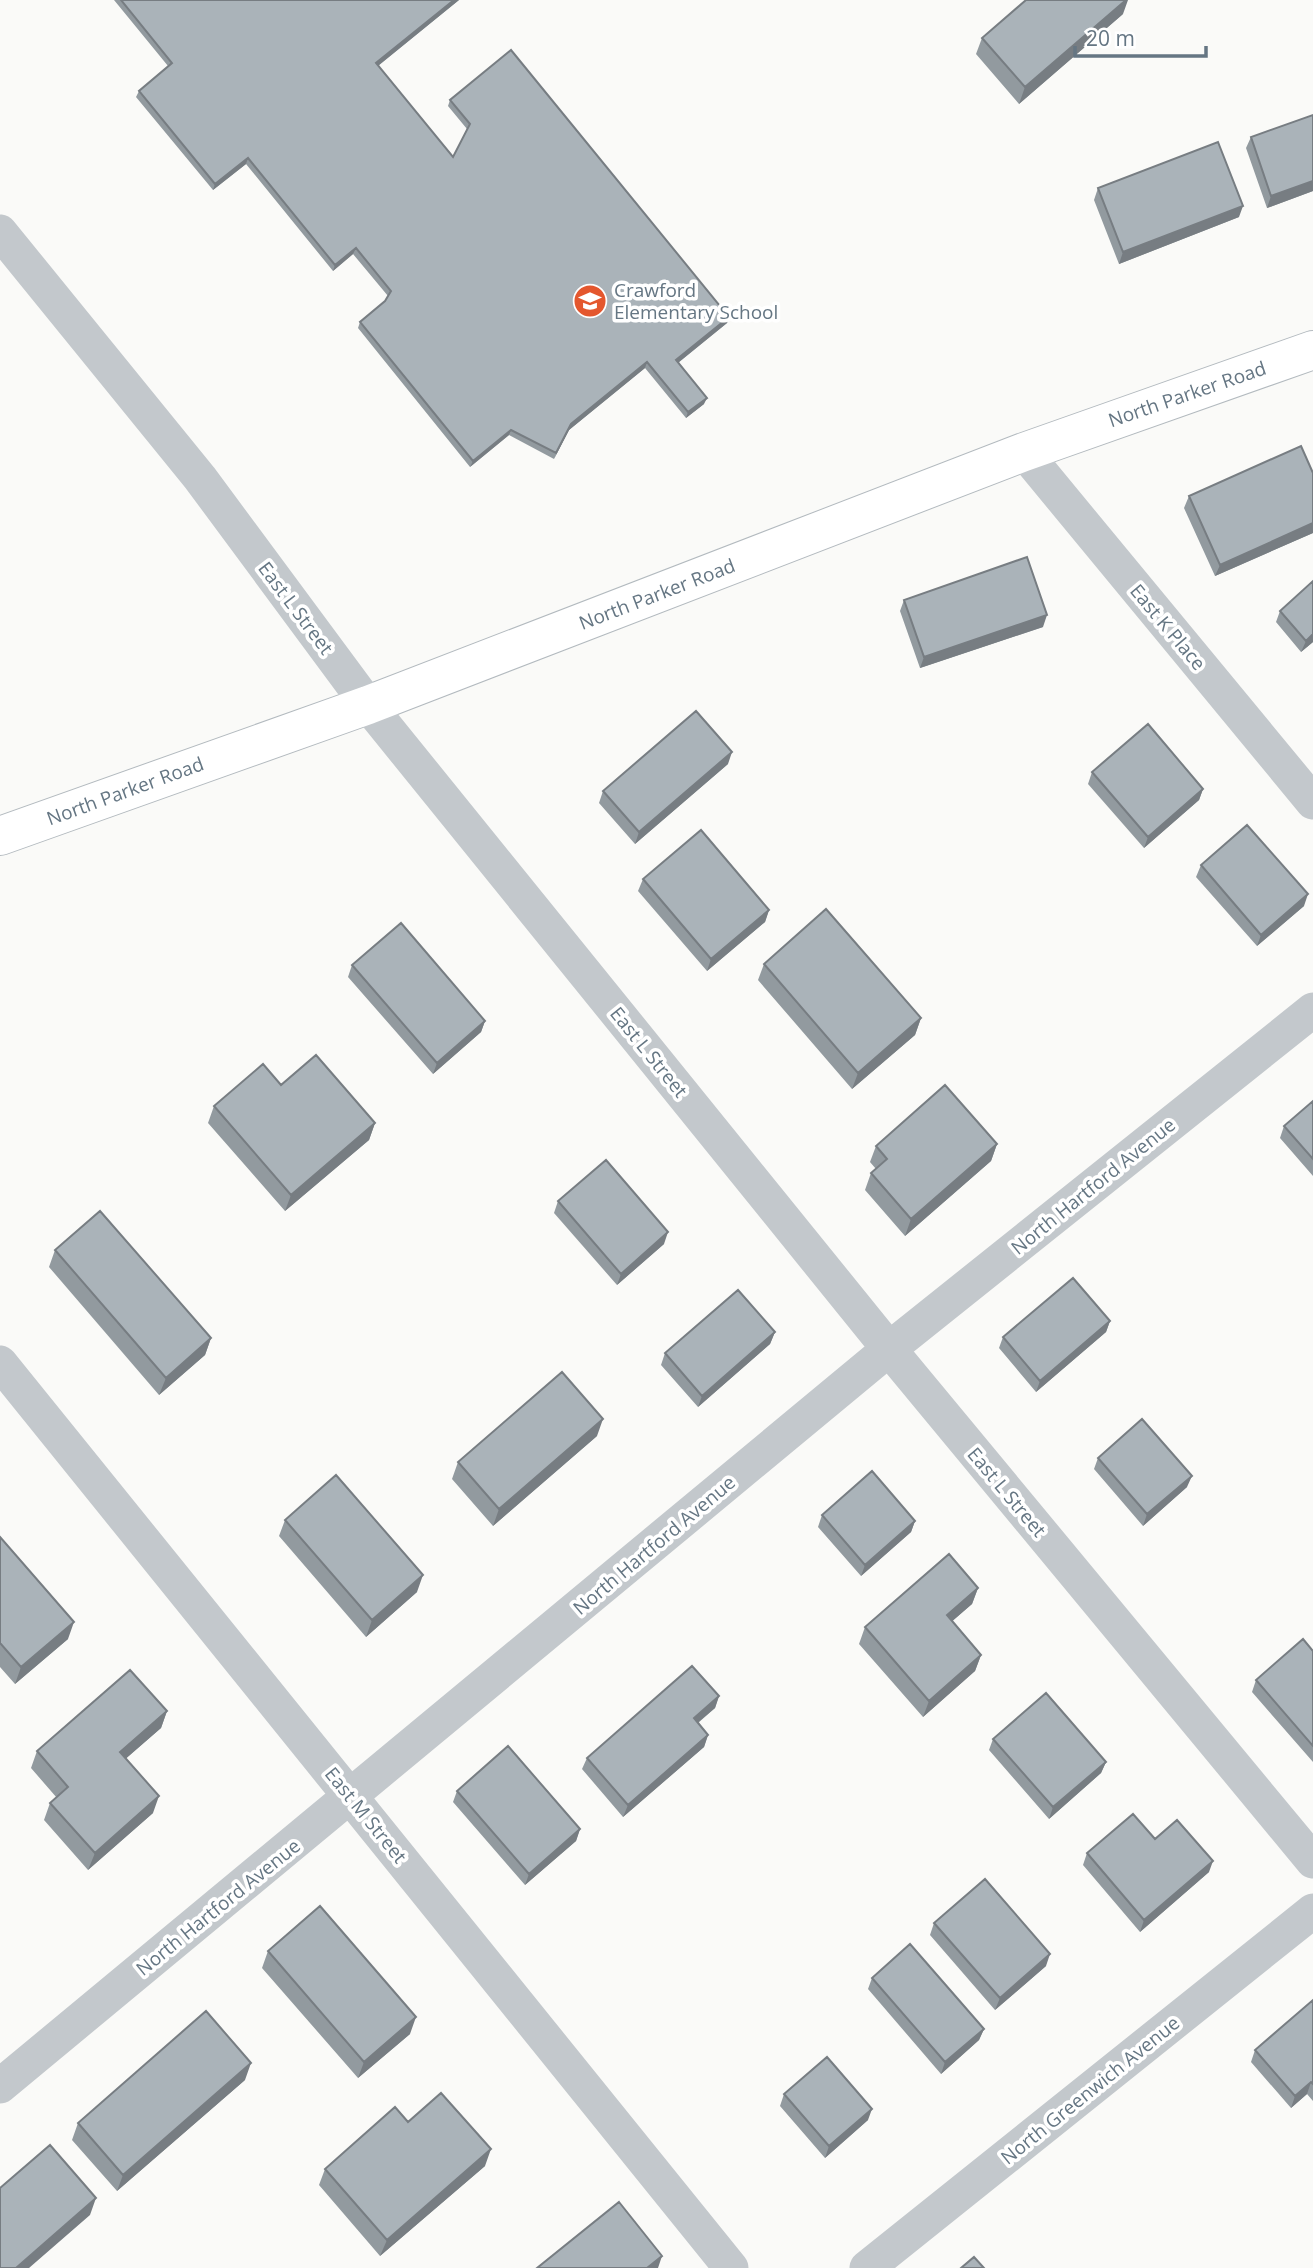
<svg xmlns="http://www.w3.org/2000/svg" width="1313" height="2268" viewBox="0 0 1313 2268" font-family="'Open Sans',sans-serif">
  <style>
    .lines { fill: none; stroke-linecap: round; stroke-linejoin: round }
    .secondary-casing { stroke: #b3babf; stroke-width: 40 }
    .street { stroke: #c3c8cc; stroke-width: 35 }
    .secondary { stroke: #fff; stroke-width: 38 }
    .wall { fill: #929a9f }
    .shaded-wall { fill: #777d82 }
    .building { fill: #aab3b9; stroke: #777d82; stroke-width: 2 }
    .labels { text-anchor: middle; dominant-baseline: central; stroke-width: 7; stroke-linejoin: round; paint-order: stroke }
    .poi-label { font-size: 19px; fill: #657683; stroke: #fff; text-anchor: start }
    .street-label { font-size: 19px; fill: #657683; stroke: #fff }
  </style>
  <rect width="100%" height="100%" fill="#fafaf8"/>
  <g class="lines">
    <defs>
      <path id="secondary" d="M 0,836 L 368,705 L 1024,452 L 1313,350"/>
    </defs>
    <!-- secondary casing -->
    <use href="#secondary" class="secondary-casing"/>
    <!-- street -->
    <path class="street" d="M 0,232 L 200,478 L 368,705 L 889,1349 L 1313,1861
      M 1024,452 L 1313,802
      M 0,1363 L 731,2268
      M 0,2086 L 889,1349 L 1313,1010
      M 867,2268 L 1313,1911"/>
    <!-- secondary -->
    <use href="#secondary" class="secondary"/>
  </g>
  <!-- wall -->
  <path class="wall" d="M 114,0 L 459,0 L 378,66 L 453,157 L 467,129 L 448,106 L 450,100 L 729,317 L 727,323 L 678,363 L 704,404 L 686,418 L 645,368 L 569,430 L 554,459 L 509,435 L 470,467 L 358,328 L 360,322 L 385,301 L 388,296 L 353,254 L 333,271 L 246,164 L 213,190 L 136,97 L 139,91 L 168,66 Z
    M 1123,14 L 1019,104 L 976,54 L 982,38 Z
    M 1313,115 L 1313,191 L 1267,208 L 1246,148 L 1251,137 Z
    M 1098,188 L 1239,217 L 1119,264 L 1094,200 Z
    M 1313,473 L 1313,533 L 1215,576 L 1184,508 L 1189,496 Z
    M 1313,581 L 1313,642 L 1301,652 L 1276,622 L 1280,611 Z
    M 904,600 L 1043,627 L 920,668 L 900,611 Z
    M 728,764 L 635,844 L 599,803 L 603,791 Z
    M 1092,772 L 1203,789 L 1199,800 L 1144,848 L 1088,784 Z
    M 1201,865 L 1304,906 L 1257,946 L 1196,877 Z
    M 643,879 L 769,910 L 765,922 L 707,971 L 638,891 Z
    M 764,964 L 921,1018 L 915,1035 L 852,1089 L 758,980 Z
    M 352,965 L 485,1021 L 481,1032 L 433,1074 L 348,977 Z
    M 281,1085 L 375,1123 L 369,1140 L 285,1211 L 208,1123 L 214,1106 Z
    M 1313,1101 L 1313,1176 L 1280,1138 L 1284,1126 Z
    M 997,1144 L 991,1161 L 905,1236 L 865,1190 L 871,1173 L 876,1169 L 870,1162 L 876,1146 Z
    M 558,1201 L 664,1244 L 617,1285 L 554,1213 Z
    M 55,1250 L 211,1338 L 205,1355 L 159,1395 L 49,1267 Z
    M 1110,1321 L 1106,1332 L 1036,1392 L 999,1348 L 1003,1337 Z
    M 775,1332 L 770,1344 L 698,1407 L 661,1365 L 665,1353 Z
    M 597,1436 L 493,1526 L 452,1479 L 458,1462 Z
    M 1098,1458 L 1187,1487 L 1143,1526 L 1094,1469 Z
    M 822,1515 L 915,1521 L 911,1532 L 861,1576 L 818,1527 Z
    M 285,1520 L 417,1592 L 366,1637 L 279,1536 Z
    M 0,1537 L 68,1639 L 15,1684 L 0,1667 Z
    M 978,1588 L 972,1604 L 952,1621 L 981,1655 L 975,1671 L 923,1717 L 859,1644 L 865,1627 Z
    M 1313,1651 L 1313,1762 L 1252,1692 L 1256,1680 Z
    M 719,1696 L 715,1708 L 698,1723 L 708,1735 L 704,1747 L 623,1817 L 582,1769 L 587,1758 Z
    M 167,1711 L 161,1728 L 125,1759 L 153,1813 L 88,1870 L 44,1820 L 50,1803 L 57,1798 L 31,1768 L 37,1751 Z
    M 993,1739 L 1106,1762 L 1101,1773 L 1049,1819 L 989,1750 Z
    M 457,1791 L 580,1829 L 576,1841 L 525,1885 L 453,1802 Z
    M 1155,1839 L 1209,1872 L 1140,1932 L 1083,1865 L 1087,1853 Z
    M 934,1923 L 1046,1966 L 995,2010 L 930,1935 Z
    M 268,1951 L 410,2034 L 358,2078 L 262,1968 Z
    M 872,1978 L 984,2029 L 979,2040 L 941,2074 L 868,1989 Z
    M 1313,2000 L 1313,2101 L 1307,2094 L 1291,2108 L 1251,2062 L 1255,2050 Z
    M 245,2080 L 117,2191 L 72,2140 L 78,2123 Z
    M 784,2094 L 868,2120 L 825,2158 L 780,2106 Z
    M 408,2122 L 485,2166 L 380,2256 L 319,2185 L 325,2169 Z"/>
  <!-- shaded-wall -->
  <path class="shaded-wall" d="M 454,0 L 459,0 L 374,69 L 376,63 Z
    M 1126,0 L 1128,0 L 1123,14 L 1019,104 L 1025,87 Z
    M 248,158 L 246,164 L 213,190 L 215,184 Z
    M 1313,181 L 1313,191 L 1267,208 L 1271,196 Z
    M 1243,206 L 1239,217 L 1119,264 L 1123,252 Z
    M 356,248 L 353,254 L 333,271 L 335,265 Z
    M 729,317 L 727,323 L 674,366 L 676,360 Z
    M 647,362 L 645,368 L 569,430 L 554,459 L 571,424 Z
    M 707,398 L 704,404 L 686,418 L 688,412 Z
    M 511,430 L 509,435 L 470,467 L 473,461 Z
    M 1313,523 L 1313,533 L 1215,576 L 1220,565 Z
    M 1047,615 L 1043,627 L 920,668 L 924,657 Z
    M 1313,634 L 1313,642 L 1301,652 L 1306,641 Z
    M 732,752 L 728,764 L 635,844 L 639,832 Z
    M 1203,789 L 1199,800 L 1144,848 L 1148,837 Z
    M 1308,894 L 1304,906 L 1257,946 L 1261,935 Z
    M 769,910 L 765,922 L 707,971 L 711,959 Z
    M 921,1018 L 915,1035 L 852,1089 L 858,1073 Z
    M 485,1021 L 481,1032 L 433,1074 L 437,1063 Z
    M 375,1123 L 369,1140 L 285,1211 L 291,1195 Z
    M 997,1144 L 991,1161 L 905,1236 L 911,1219 Z
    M 668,1232 L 664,1244 L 617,1285 L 621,1274 Z
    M 1110,1321 L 1106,1332 L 1036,1392 L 1040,1381 Z
    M 775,1332 L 770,1344 L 698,1407 L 702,1396 Z
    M 211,1338 L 205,1355 L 159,1395 L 166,1378 Z
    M 603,1419 L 597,1436 L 493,1526 L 499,1509 Z
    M 1192,1476 L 1187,1487 L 1143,1526 L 1147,1514 Z
    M 915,1521 L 911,1532 L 861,1576 L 865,1565 Z
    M 423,1575 L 417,1592 L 366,1637 L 372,1620 Z
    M 978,1588 L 972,1604 L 941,1631 L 947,1615 Z
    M 74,1622 L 68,1639 L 15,1684 L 21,1667 Z
    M 981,1655 L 975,1671 L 923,1717 L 929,1701 Z
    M 719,1696 L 715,1708 L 689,1730 L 694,1718 Z
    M 167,1711 L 161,1728 L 114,1769 L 120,1752 Z
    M 708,1735 L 704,1747 L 623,1817 L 628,1805 Z
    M 1106,1762 L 1101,1773 L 1049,1819 L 1053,1807 Z
    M 159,1796 L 153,1813 L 88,1870 L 95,1853 Z
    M 580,1829 L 576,1841 L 525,1885 L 529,1874 Z
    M 1213,1861 L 1209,1872 L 1140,1932 L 1144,1920 Z
    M 1050,1954 L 1046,1966 L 995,2010 L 1000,1998 Z
    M 416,2017 L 410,2034 L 358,2078 L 364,2062 Z
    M 984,2029 L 979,2040 L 941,2074 L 945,2062 Z
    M 251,2063 L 245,2080 L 117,2191 L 123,2175 Z
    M 1311,2082 L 1307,2094 L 1291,2108 L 1295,2096 Z
    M 872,2109 L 868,2120 L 825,2158 L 829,2146 Z
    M 491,2149 L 485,2166 L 380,2256 L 387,2240 Z
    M 96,2198 L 90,2215 L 29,2268 L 16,2268 Z
    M 662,2256 L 658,2268 L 647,2268 Z"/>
  <!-- building -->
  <path class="building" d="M 121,0 L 454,0 L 376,63 L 453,157 L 470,124 L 450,100 L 511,50 L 729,317 L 676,360 L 707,398 L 688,412 L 647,362 L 571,424 L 556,453 L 511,430 L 473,461 L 360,322 L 385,301 L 391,291 L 356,248 L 335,265 L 248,158 L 215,184 L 139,91 L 172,63 Z
    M 1026,0 L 1126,0 L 1025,87 L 982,38 Z
    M 1313,115 L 1313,181 L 1271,196 L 1251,137 Z
    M 1218,142 L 1243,206 L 1123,252 L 1098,188 Z
    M 1301,446 L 1313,473 L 1313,523 L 1220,565 L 1189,496 Z
    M 1027,557 L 1047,615 L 924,657 L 904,600 Z
    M 1313,581 L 1313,634 L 1306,641 L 1280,611 Z
    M 696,711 L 732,752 L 639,832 L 603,791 Z
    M 1148,724 L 1203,789 L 1148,837 L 1092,772 Z
    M 1247,825 L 1308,894 L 1261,935 L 1201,865 Z
    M 701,830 L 769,910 L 711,959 L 643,879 Z
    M 826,909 L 921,1018 L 858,1073 L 764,964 Z
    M 401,923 L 485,1021 L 437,1063 L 352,965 Z
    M 316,1055 L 375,1123 L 291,1195 L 214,1106 L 263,1064 L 281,1085 Z
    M 945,1085 L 997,1144 L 911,1219 L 871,1173 L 887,1159 L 876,1146 Z
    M 1313,1101 L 1313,1159 L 1284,1126 Z
    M 606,1160 L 668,1232 L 621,1274 L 558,1201 Z
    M 100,1211 L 211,1338 L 166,1378 L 55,1250 Z
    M 1073,1278 L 1110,1321 L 1040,1381 L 1003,1337 Z
    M 738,1290 L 775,1332 L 702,1396 L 665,1353 Z
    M 562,1372 L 603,1419 L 499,1509 L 458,1462 Z
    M 1142,1419 L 1192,1476 L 1147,1514 L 1098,1458 Z
    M 872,1471 L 915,1521 L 865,1565 L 822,1515 Z
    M 336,1475 L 423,1575 L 372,1620 L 285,1520 Z
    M 0,1537 L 74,1622 L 21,1667 L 0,1643 Z
    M 949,1554 L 978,1588 L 947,1615 L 981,1655 L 929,1701 L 865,1627 Z
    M 1303,1639 L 1313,1651 L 1313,1746 L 1256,1680 Z
    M 692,1666 L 719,1696 L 694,1718 L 708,1735 L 628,1805 L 587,1758 Z
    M 130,1670 L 167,1711 L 120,1752 L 159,1796 L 95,1853 L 50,1803 L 68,1787 L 37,1751 Z
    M 1046,1693 L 1106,1762 L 1053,1807 L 993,1739 Z
    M 508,1746 L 580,1829 L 529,1874 L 457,1791 Z
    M 1133,1814 L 1155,1839 L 1177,1820 L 1213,1861 L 1144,1920 L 1087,1853 Z
    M 985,1879 L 1050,1954 L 1000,1998 L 934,1923 Z
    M 320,1906 L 416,2017 L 364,2062 L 268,1951 Z
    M 910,1944 L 984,2029 L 945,2062 L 872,1978 Z
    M 1313,2000 L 1313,2084 L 1311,2082 L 1295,2096 L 1255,2050 Z
    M 206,2011 L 251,2063 L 123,2175 L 78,2123 Z
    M 827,2057 L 872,2109 L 829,2146 L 784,2094 Z
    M 441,2093 L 491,2149 L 387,2240 L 325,2169 L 395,2107 L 408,2122 Z
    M 50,2145 L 96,2198 L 16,2268 L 0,2268 L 0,2188 Z
    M 619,2202 L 662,2256 L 647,2268 L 537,2268 Z
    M 974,2257 L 984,2268 L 961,2268 Z"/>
  <!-- icons -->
  <defs>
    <symbol id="school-disc" viewBox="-11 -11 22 22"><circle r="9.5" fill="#e4572e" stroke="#fff"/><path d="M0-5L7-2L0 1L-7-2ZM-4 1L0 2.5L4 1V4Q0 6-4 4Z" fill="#fff"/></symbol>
  </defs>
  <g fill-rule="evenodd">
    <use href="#school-disc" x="571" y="282" width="38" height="38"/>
  </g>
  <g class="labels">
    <!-- poi labels -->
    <g class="poi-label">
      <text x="614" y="290">Crawford<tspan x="614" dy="22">Elementary School</tspan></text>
    </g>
    <!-- street labels -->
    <g class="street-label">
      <text transform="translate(1187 394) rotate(-19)">North Parker Road</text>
      <text transform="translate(657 594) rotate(-21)">North Parker Road</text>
      <text transform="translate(296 608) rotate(53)">East L Street</text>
      <text transform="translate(1168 627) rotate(50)">East K Place</text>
      <text transform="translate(125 791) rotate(-20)">North Parker Road</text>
      <text transform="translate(649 1052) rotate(51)">East L Street</text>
      <text transform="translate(1093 1186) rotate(-39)">North Hartford Avenue</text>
      <text transform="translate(1007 1492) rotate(50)">East L Street</text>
      <text transform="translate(654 1545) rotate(-40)">North Hartford Avenue</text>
      <text transform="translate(366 1815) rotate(51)">East M Street</text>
      <text transform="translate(218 1907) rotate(-39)">North Hartford Avenue</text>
      <text transform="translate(1090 2090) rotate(-39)">North Greenwich Avenue</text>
    </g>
  </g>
  <!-- scale -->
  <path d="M1075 46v10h131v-10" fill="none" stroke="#657683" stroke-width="3.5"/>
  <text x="1086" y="46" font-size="21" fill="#657683" stroke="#ffffff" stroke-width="5" paint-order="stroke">20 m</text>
</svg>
